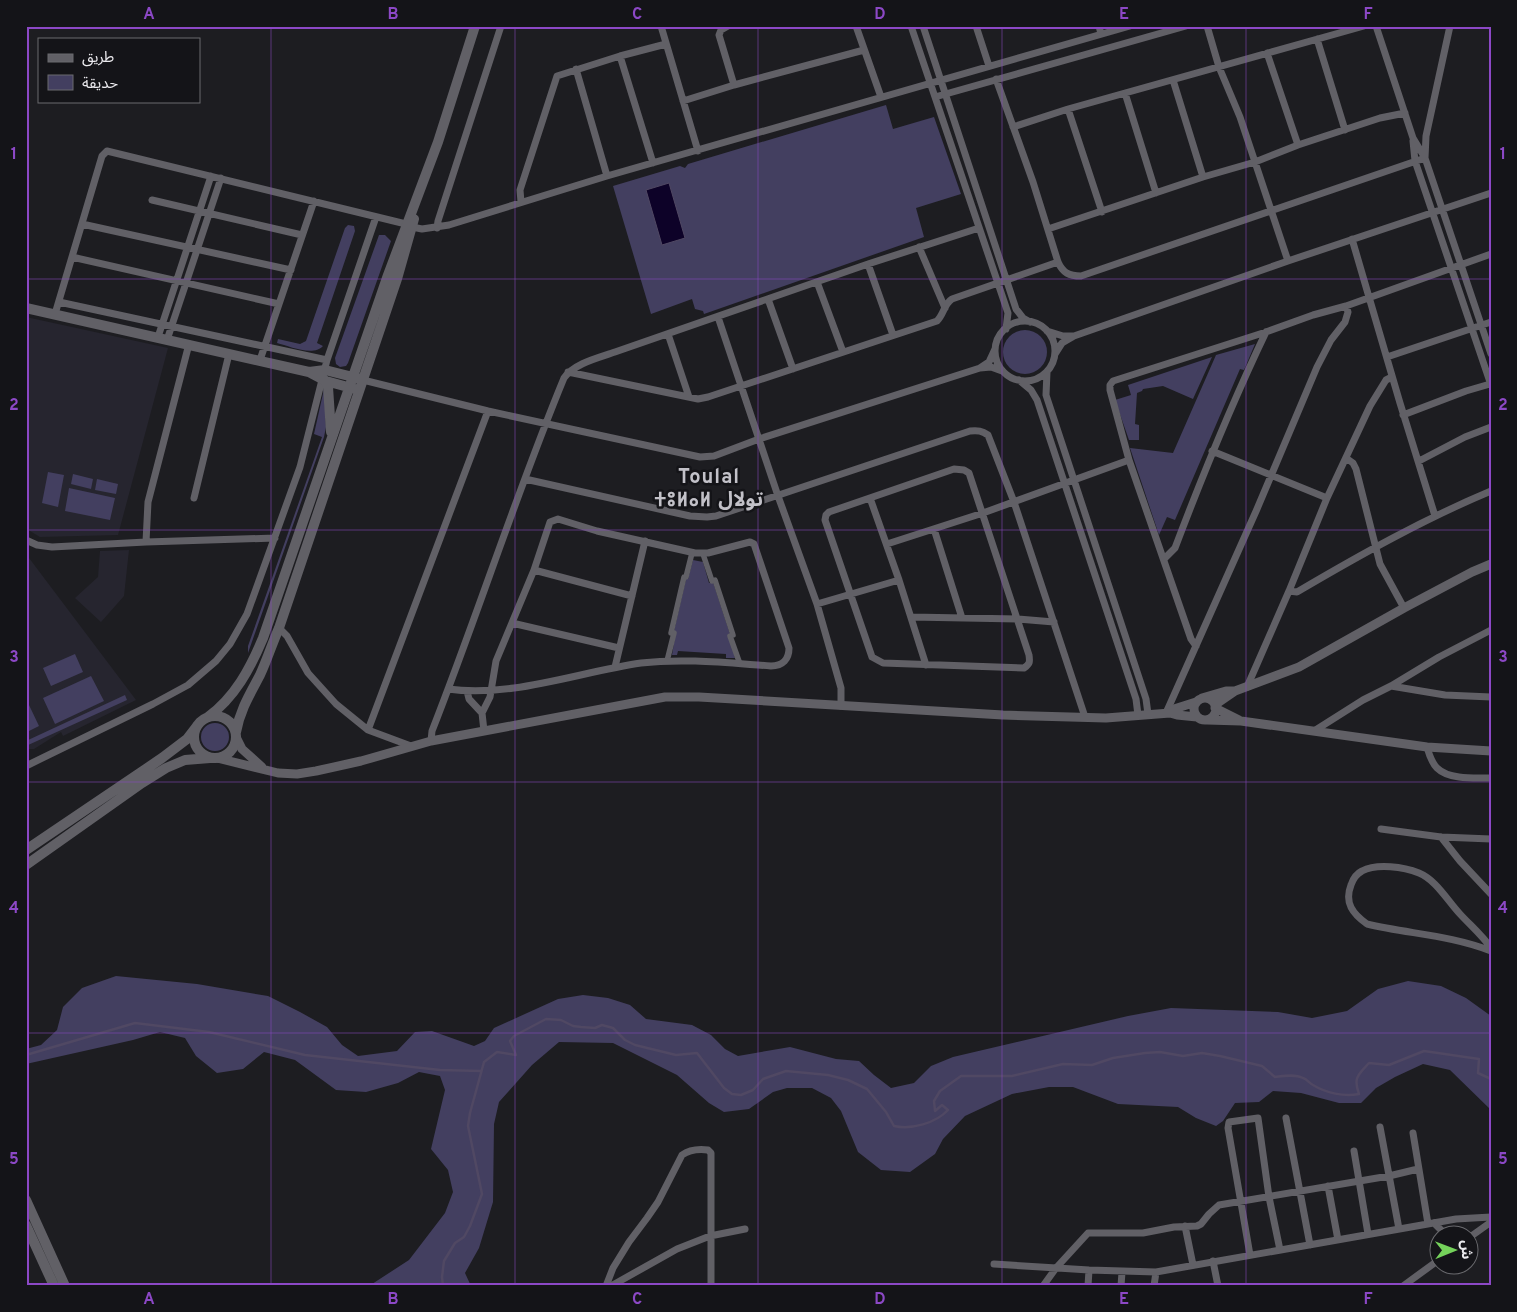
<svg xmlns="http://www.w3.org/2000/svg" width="1517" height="1312" viewBox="0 0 1517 1312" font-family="Overpass,'Noto Sans Arabic','Noto Sans Tifinagh',sans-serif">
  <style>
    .built { fill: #26252f }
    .green { fill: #433f60 }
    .water { fill: #0d0228; stroke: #504863 }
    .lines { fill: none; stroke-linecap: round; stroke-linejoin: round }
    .stream { stroke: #504863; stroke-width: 2.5 }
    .pedestrian { stroke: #616066; stroke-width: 5.5 }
    .minor { stroke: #616066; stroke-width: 7 }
    .tertiary { stroke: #616066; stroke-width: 9 }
    .secondary { stroke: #616066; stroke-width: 10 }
    .grid { fill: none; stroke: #8c48c6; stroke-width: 1; stroke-opacity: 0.55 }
    .labels { text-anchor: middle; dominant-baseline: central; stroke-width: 5; stroke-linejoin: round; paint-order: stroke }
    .district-label { font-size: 20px; font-weight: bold; letter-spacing: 1px; fill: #c2c1c8; stroke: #141418 }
    .neatline { fill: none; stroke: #8c48c6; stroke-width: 2 }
    .grid-label { font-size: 16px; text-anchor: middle; font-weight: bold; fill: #8c48c6 }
  </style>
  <rect width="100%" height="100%" fill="#1d1d21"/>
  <!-- built -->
  <path class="built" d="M 26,317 L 168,348 L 118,535 L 40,537 L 30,531 L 26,526 Z
    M 129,550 L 124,596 L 101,622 L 75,598 L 98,577 L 100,551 Z
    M 26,554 L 136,700 L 63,736 L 61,732 L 34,749 L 26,749 Z"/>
  <!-- green -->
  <path class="green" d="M 886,105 L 893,129 L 934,117 L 961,194 L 916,208 L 924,237 L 704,314 L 703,311 L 695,309 L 692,299 L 651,314 L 613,186 L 680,166 L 685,168 L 688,164 Z
    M 348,225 L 354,226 L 355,231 L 317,343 L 323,346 C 313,357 289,346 277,343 L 278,339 L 300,344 L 306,341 L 345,228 Z
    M 379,235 L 385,235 L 391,241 L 348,363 L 346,366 L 340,367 L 336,364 L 335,358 Z
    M1003 352a22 22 0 1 1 44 0a22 22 0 1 1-44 0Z
    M 1255,344 L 1244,370 L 1240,369 L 1175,520 L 1167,517 L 1159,535 L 1130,448 L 1173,453 L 1216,355 Z
    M 1212,357 L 1193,399 L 1163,386 L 1143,389 L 1142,391 L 1137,393 L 1135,424 L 1139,425 L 1139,440 L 1129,440 L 1115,400 L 1131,395 L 1128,385 Z
    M 324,389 L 326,427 L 324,437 L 248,653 L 248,646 L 322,437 L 314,434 Z
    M 48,472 L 64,475 L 58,507 L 42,503 Z
    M 73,474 L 93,479 L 91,489 L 71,484 Z
    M 97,479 L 118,484 L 116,494 L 95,490 Z
    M 69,488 L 115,498 L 110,520 L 65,511 Z
    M 693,560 L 703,562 L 709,583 L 713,582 L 730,634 L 735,658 L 726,658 L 726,654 L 678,651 L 677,655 L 672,655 L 676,631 L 674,631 L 686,579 L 688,579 Z
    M 75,654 L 83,672 L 51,686 L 43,668 Z
    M 91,676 L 104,701 L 55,724 L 43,698 Z
    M 125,695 L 127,700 L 26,746 L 26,741 Z
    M 29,705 L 39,726 L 27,732 L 26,706 Z
    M201 737a14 14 0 1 1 28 0a14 14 0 1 1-28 0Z
    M 116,976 L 197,984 L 268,996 L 300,1012 L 327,1027 L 342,1045 L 358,1056 L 397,1051 L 415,1032 L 432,1031 L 474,1046 L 485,1041 L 494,1028 L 558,999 L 583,995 L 608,998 L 630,1005 L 646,1019 L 692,1025 L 711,1035 L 725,1049 L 738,1056 L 790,1047 L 836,1059 L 859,1061 L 874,1075 L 891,1088 L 914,1083 L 931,1066 L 953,1057 L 1128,1016 L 1171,1008 L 1278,1012 L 1312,1018 L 1347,1011 L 1378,989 L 1408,981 L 1441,986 L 1466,998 L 1491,1016 L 1491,1110 L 1450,1070 L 1423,1064 L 1395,1077 L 1376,1088 L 1361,1103 L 1339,1103 L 1301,1093 L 1273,1091 L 1259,1102 L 1235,1103 L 1223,1121 L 1216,1126 L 1196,1118 L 1178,1107 L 1118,1104 L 1073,1087 L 1049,1087 L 1012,1094 L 965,1116 L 943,1139 L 935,1154 L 910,1172 L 881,1170 L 858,1152 L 841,1111 L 831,1098 L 812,1088 L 787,1088 L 773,1092 L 749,1109 L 724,1112 L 709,1103 L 677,1075 L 613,1043 L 559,1042 L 532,1065 L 499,1102 L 494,1124 L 493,1202 L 479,1248 L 465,1273 L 471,1286 L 369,1286 L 409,1260 L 445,1213 L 453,1192 L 448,1170 L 431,1149 L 445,1090 L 440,1076 L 419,1072 L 398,1083 L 366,1092 L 336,1090 L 295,1060 L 264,1052 L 243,1069 L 217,1073 L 196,1056 L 185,1038 L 160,1032 L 133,1040 L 26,1064 L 26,1049 L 41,1045 L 57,1030 L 63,1007 L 82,988 Z"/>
  <!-- water -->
  <path class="water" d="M 669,183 L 685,238 L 662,245 L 646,190 Z"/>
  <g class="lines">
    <!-- stream -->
    <path class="stream" d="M 26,1055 L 135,1023 L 209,1032 L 305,1055 L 440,1070 L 481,1071
      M 443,1286 L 442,1277 L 444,1261 L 455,1243 L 464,1237 L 470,1226 L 482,1194 L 468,1126 L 470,1113 L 484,1062 L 497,1052 L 516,1055 L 510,1041 L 514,1036 L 546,1019 L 561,1020 L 573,1026 L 581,1027 L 595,1028 L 602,1025 L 613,1028 L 625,1040 L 635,1045 L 676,1055 L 697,1053 L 724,1088 L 732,1094 L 741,1095 L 753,1090 L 763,1079 L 786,1071 L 828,1075 L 848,1080 L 867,1089 L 886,1112 L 894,1126 C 911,1130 936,1123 948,1110 L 942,1105 L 935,1111 L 934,1101 L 940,1091 L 961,1076 L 1012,1076 L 1063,1064 L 1092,1065 L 1113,1058 L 1145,1053 L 1160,1052 L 1183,1056 L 1202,1053 L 1220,1056 L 1262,1066 L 1275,1077 C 1284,1076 1295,1074 1303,1078 C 1307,1079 1309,1083 1313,1085 C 1326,1093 1344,1097 1359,1094 C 1353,1078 1358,1075 1369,1063 L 1389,1065 L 1424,1051 L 1479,1059 L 1478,1073 L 1491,1079"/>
    <!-- pedestrian -->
    <path class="pedestrian" d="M 703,554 L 712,581 L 715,580 L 733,635 L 730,636 L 740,664
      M 667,661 L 674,633 L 671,633 L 684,577 L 686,577 L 692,553"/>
    <!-- minor -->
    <path class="minor" d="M 661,26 L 698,151
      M 728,26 L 721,30 L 719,35 L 734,85
      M 856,26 L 881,97
      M 911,26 L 1008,313 L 1006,329
      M 923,26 L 1016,309 L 1023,318 L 1030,322
      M 976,26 L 989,66
      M 1099,26 L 1101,34
      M 1207,26 L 1219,67 L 1240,117 L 1288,261
      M 1376,26 L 1413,138 L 1425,158 L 1491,354
      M 1317,39 L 1345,130
      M 1267,53 L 1298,145
      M 620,56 L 653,163
      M 576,69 L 607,176
      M 996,79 L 1033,182 L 1058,262 C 1063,273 1069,276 1081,276 L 1425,158 L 1426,136 L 1450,26
      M 1173,80 L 1203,177
      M 1125,93 L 1156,193
      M 935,97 L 1186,26
      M 683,101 L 734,85 L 864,50
      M 1068,109 L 1102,212
      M 1013,127 L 1068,109 L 1364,26
      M 1413,141 L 1415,161 L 1491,385
      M 152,200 L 302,235
      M 521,202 L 520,190 L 557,76 L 620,56 L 666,44
      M 82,224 L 291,270
      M 412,227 L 422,229 L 449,225 L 607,176 L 1130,26
      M 437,228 L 438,221 L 501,26
      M 1048,229 L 1203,177 L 1255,162 L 1298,145 L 1380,118 L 1405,113
      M 1352,239 L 1400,403 L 1435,516
      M 919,247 L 945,308
      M 72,257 L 279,304
      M 868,264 L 893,335
      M 817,282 L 843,352
      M 768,299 L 793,369
      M 59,302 L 327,360
      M 55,314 L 102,156 L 107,151 L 406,224
      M 718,317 L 778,496 L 817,604 L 841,688 L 841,706
      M995 351a30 30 0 1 1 60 0a30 30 0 1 1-60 0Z
      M 1047,331 L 1063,336 L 1074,336 L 1062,343 L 1055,354
      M 668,334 L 689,397
      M 1074,336 L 1288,261 L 1491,193
      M 158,337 L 211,176
      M 167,340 L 221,178
      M 995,349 L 989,362 L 980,368 L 991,367 L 1002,371
      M 1387,357 L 1491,322
      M 260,360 L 314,201
      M 568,372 L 698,399 L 708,397 L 937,321 C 944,314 944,304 952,299 L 1058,262
      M 1047,372 L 1046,395 L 1146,699 L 1148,714
      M 363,380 L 488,411 L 700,457 L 714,456 L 759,439 L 980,368
      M 1019,380 L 1031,390 L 1037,400 L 1136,699 L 1138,715
      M 1403,415 L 1466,391 L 1490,384
      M 1212,451 L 1327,498
      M 1346,458 L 1353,463 L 1356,469 L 1380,564 L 1404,608
      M 1419,461 L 1465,437 L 1491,427
      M 954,469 L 964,470 L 969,473 L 1029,655 C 1030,662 1030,664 1024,668 L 883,663 L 872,657 L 825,520 L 826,515 L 829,512 Z
      M 525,479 L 690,516 L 707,517 L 716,516 L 970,431 C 978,430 982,431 988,435 L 1014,502 L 1085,717
      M 194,498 L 229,354
      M 870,498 L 899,580 L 926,665
      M 934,529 L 962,618
      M 26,540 L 37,545 L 52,547 L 146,542 L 275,538
      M 146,542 L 148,502 L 189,344
      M 887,544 L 983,513 L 1129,460
      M 1164,559 L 1175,548 C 1203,474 1232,403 1266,332
      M 534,570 L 632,596
      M 1289,591 L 1297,592 C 1360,555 1424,519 1491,491
      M 817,604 L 899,580
      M 911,617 L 1018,619 L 1054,622
      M 512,623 L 619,648
      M 279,628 L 287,636 L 308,673 L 336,704 L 368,730 L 411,746
      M 1196,646 L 1191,639 L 1129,460 L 1110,390 L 1110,385 L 1113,381 L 1266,332 L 1313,315 L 1346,306 L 1491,254
      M 615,667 L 645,541
      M 1391,686 L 1445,695 L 1491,697
      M 1247,687 L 1289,591 L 1327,498 L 1370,406 L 1386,380 L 1392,377
      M 448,689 C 511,698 579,672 641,663 C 684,658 728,663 771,666 C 783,666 789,659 789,648 L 754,544 L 750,542 L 708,553 L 695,553 L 597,531 L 558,519 L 550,522 L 534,570 L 496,661 L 490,697 L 482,713 L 484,731
      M 467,691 L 469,699 L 482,713
      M 1166,713 L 1257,509 L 1317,367 L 1331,340 L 1345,322 L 1348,312 L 1346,306
      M 368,730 L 488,411
      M 1314,731 L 1363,700 L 1391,686 L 1439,657 L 1491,630
      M 431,741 L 432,731 C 478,614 516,494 564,378 C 575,363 598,358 615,352 L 868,264 L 979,228
      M 1427,747 C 1429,754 1431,762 1437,768 C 1449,780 1475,778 1491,778
      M 26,766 L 153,704 L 188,685 L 216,661 L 230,644 L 247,614 L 300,467 L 327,360 L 376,217
      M 1381,829 L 1441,837 L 1491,839
      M 1441,837 L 1460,861 L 1491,894
      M 1491,948 C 1482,935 1470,925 1460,914 C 1447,900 1436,880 1419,873 C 1404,867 1377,863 1362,871 C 1356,874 1353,879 1351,885 C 1344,903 1353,914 1367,924 C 1409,934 1450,935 1491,951
      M 1286,1118 L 1310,1245
      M 1380,1127 L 1399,1229
      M 1413,1133 L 1428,1224
      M 1354,1151 L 1368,1234
      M 1328,1186 L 1338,1240
      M 1434,1223 L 1445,1234
      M 1185,1226 L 1193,1265
      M 1470,1237 L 1491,1222
      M 1250,1255 L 1228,1128 L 1229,1122 L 1258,1118 L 1269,1197 L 1280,1250
      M 1213,1261 L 1218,1286
      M 994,1264 L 1089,1270 L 1156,1272 L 1456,1219 L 1491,1217
      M 606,1286 L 613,1268 L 629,1242 L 647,1218 L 658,1202 L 682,1155 C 689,1150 700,1149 708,1150 L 711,1153 L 711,1286
      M 611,1286 L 677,1249 L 710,1236 L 745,1229
      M 1043,1286 L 1056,1268 L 1088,1233 L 1143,1233 L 1174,1227 L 1197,1226 L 1201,1224 L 1209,1214 L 1219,1205 L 1389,1176 L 1418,1169
      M 1088,1286 L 1089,1270
      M 1121,1286 L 1122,1272
      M 1154,1286 L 1156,1272
      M 1403,1286 L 1440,1259"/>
    <!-- tertiary -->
    <path class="tertiary" d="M 1202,698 L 1226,691 L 1235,691 L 1299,667 L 1404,608 L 1472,572 L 1491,564
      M1194 709a11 11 0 1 1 22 0a11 11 0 1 1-22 0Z
      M 1215,706 L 1219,702 L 1235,691
      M 1215,708 L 1239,720
      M 1170,713 L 1174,709 L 1196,702
      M 1207,720 L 1241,721 L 1427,747 L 1491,751
      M 236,737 L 242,749 L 262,767
      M 217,758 L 278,773 L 297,774 L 316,771 L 361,761 L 431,741 L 665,697 L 699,697 L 1003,715 L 1106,718 L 1170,713 L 1177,715 L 1197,717"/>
    <!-- secondary -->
    <path class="secondary" d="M 26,308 L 309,372 L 326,381 L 355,389
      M 309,372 L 325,370 L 357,378
      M 326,381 L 328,387 L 331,432
      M194 737a21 21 0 1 1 42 0a21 21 0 1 1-42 0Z
      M 208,717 C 235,697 250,669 263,638 L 388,275 L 438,142 L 475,26
      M 236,732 C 240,710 250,694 260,675 C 267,660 272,644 279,628 L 397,279 L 414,219
      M 26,850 L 162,758 L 187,739 L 197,726
      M 26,865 L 142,783 L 166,768 L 185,760 L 210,758
      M 26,1200 L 65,1286
      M 26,1225 L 54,1286"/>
  </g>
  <!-- grid -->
  <path class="grid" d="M 271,26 L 271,1286M 515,26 L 515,1286M 758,26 L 758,1286M 1002,26 L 1002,1286M 1246,26 L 1246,1286M 26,279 L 1491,279M 26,530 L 1491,530M 26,782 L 1491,782M 26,1033 L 1491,1033"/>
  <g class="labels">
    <!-- district labels -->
    <g class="district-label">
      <text x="709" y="478">Toulal<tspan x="709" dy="23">ⵜⵓⵍⴰⵍ تولال</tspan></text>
    </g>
  </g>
  <!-- border -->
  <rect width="1517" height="1312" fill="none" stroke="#141418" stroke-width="55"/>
  <!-- legend -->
  <rect x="38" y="38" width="162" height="65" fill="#141418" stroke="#6a6a6e"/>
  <rect x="48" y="54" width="25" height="8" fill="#616066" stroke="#6a6a6e"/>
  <text x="82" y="62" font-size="15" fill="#ebeaee">طريق</text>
  <rect x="48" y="75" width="25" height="15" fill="#433f60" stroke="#6a6a6e"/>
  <text x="82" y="88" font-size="15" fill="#ebeaee">حديقة</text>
  <!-- north arrow -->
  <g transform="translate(1454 1250) rotate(89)"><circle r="24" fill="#141418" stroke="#6a6a6e"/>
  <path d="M0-4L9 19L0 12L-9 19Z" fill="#75d25b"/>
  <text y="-8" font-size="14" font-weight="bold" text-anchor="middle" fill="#ebeaee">ش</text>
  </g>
  <rect x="28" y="28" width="1462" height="1256" class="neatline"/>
  <g class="grid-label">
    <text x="149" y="19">A</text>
    <text x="393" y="19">B</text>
    <text x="637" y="19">C</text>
    <text x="880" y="19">D</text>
    <text x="1124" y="19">E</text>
    <text x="1368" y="19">F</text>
    <text x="14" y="159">1</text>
    <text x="1503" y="159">1</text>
    <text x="14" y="410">2</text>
    <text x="1503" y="410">2</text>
    <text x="14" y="662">3</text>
    <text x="1503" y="662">3</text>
    <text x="14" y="913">4</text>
    <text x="1503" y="913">4</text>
    <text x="14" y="1164">5</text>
    <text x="1503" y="1164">5</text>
    <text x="149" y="1304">A</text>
    <text x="393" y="1304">B</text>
    <text x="637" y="1304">C</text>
    <text x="880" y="1304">D</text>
    <text x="1124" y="1304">E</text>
    <text x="1368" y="1304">F</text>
  </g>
</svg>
